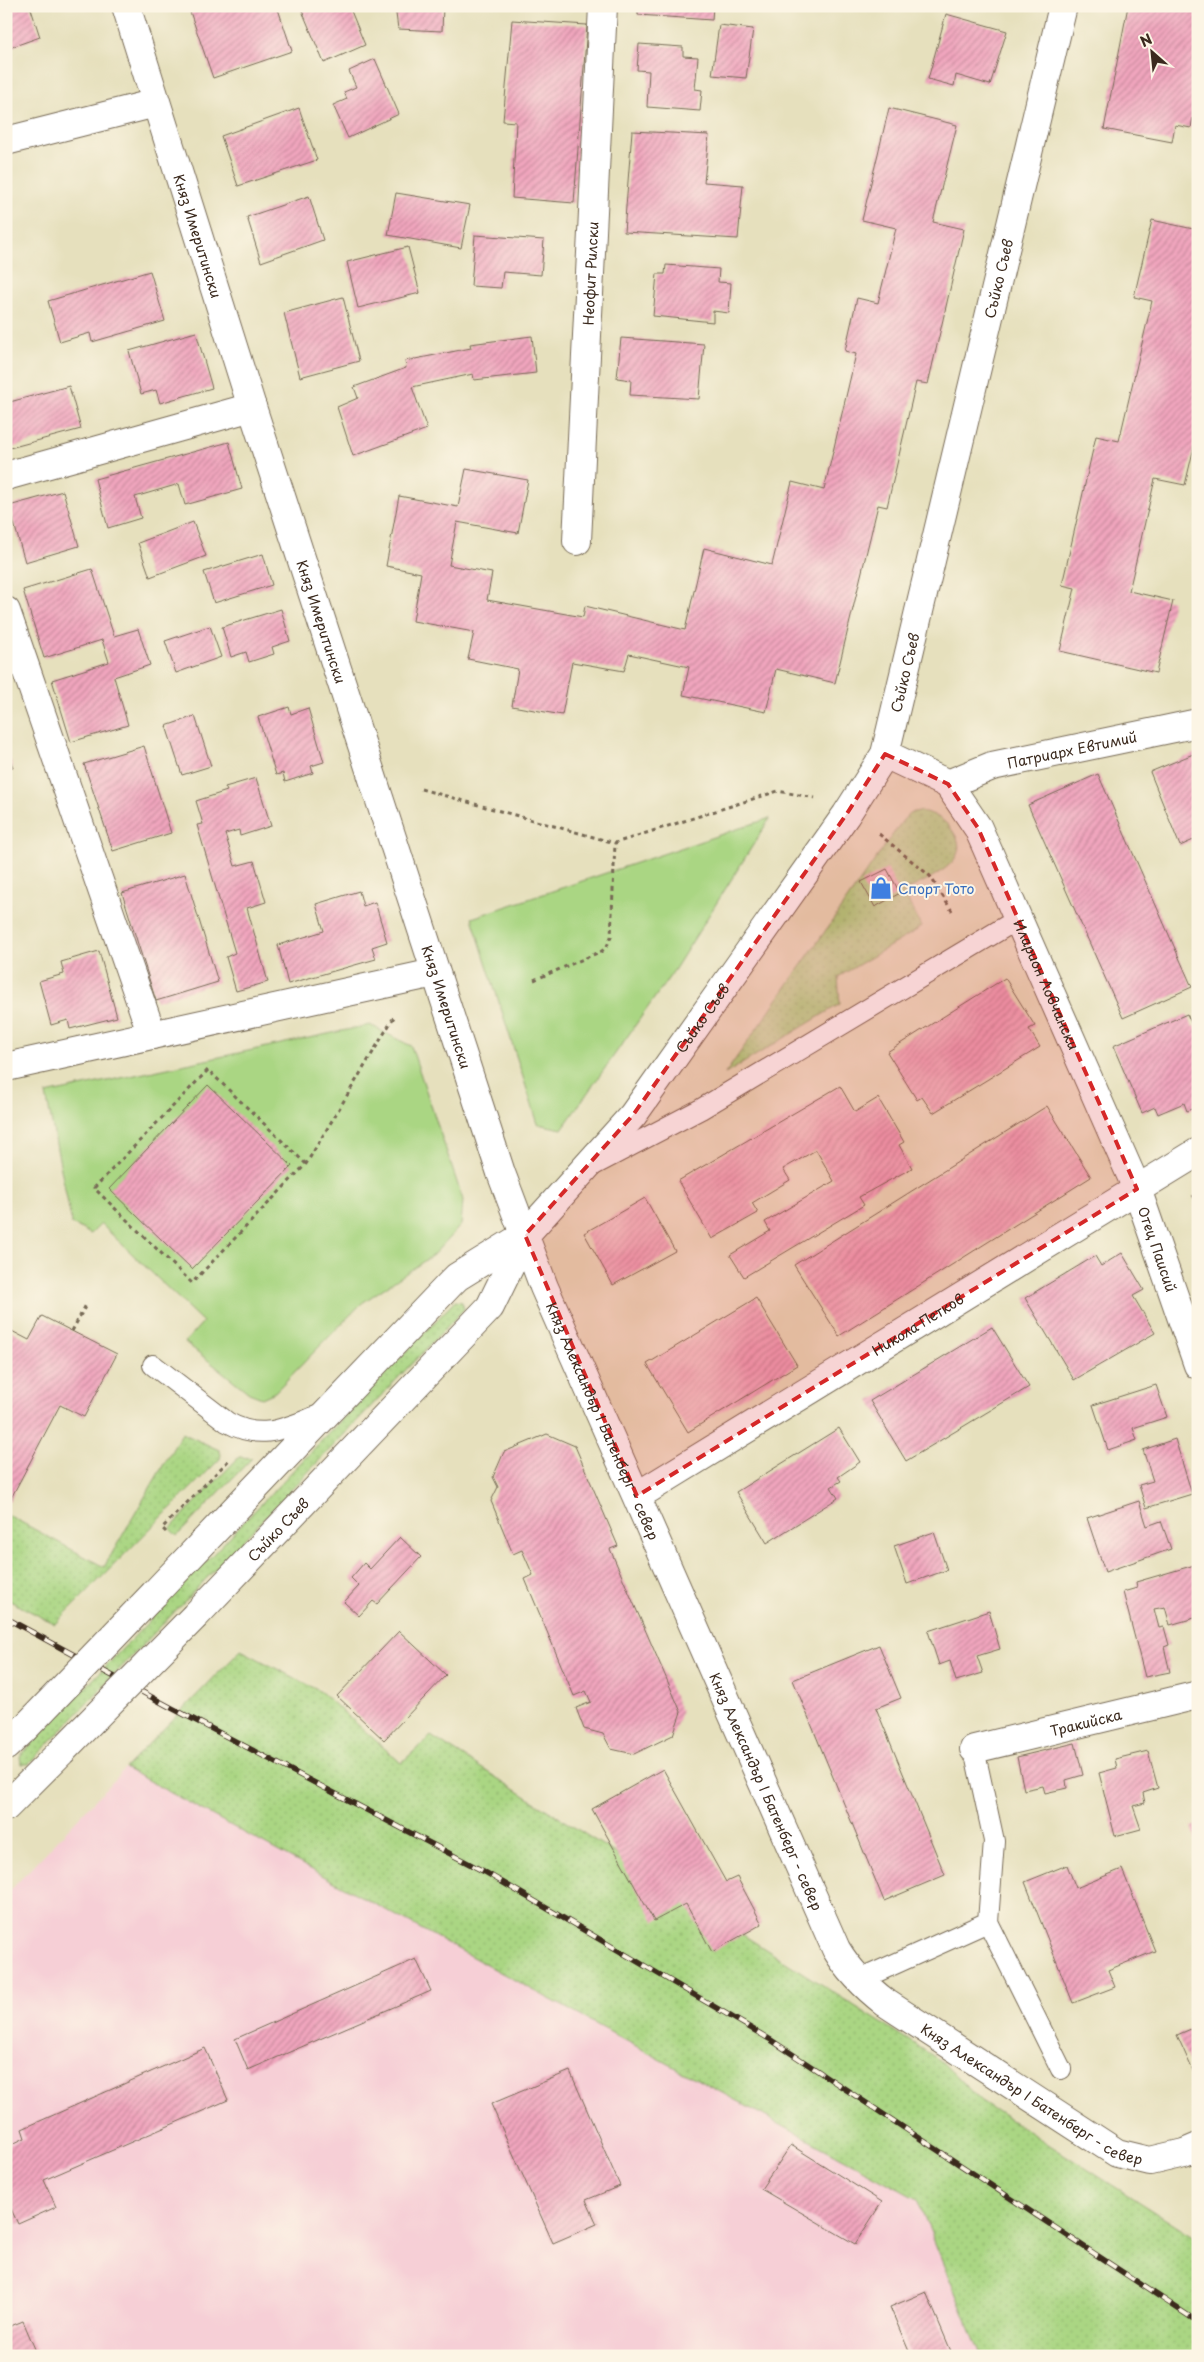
<svg xmlns="http://www.w3.org/2000/svg" width="1204" height="2362" viewBox="0 0 1204 2362" font-family="'Playpen Sans',sans-serif">
  <style>
    .built { fill: #f6cfd6 }
    .grass { fill: url(#grass-dots); stroke: #728050 }
    .park { fill: #aad683; stroke: #728050 }
    .building { fill: url(#building-hatch) }
    .lines { fill: none; stroke-linecap: round; stroke-linejoin: round }
    .lane-casing { stroke: #776a56; stroke-width: 22 }
    .street-casing { stroke: #776a56; stroke-width: 30 }
    .secondary-casing { stroke: #776a56; stroke-width: 30 }
    .path { stroke: #776a56; stroke-width: 3; stroke-dasharray: 4 4; stroke-linecap: butt }
    .lane { stroke: #fff; stroke-width: 20 }
    .street { stroke: #fff; stroke-width: 28 }
    .secondary { stroke: #fff; stroke-width: 28 }
    .rail-casing { stroke: #3b2a1e; stroke-width: 5.5 }
    .rail { stroke: #fcf5e5; stroke-width: 4; stroke-dasharray: 11; stroke-linecap: butt }
    .secondary-bridge-casing { stroke: #776a56; stroke-width: 30; stroke-linecap: butt }
    .secondary-bridge { stroke: #fff; stroke-width: 28 }
    .marked { fill: #d62828; fill-opacity: 0.2; stroke: #d62828; stroke-width: 4; stroke-dasharray: 10 6; stroke-linejoin: round }
    .labels { text-anchor: middle; dominant-baseline: central; stroke-width: 4; stroke-linejoin: round; paint-order: stroke }
    .street-label { font-size: 14px; fill: #3b2a1e; stroke: #fcf5e5 }
    .shop-label { font-size: 14px; fill: #366cbe; stroke: #fcf5e5; text-anchor: start }
  </style>
  <defs>
    <pattern id="grass-dots" width="8" height="8" patternUnits="userSpaceOnUse" patternTransform="scale(1.25)"><rect width="8" height="8" fill="#aad683"/><path d="M2 2h.1M6 6h.1" fill="none" stroke="#93b871" stroke-width="1.8" stroke-linecap="round"/></pattern>
    <pattern id="building-hatch" width="6" height="6" patternUnits="userSpaceOnUse" patternTransform="scale(1.25)"><rect width="6" height="6" fill="#f1a6be"/><path d="M-1 1l2-2M0 6l6-6M5 7l2-2" fill="none" stroke="#c4879a"/></pattern>
  </defs>
  <rect width="100%" height="100%" fill="#fcf5e5"/>
  <filter id="ink" filterUnits="userSpaceOnUse"><feTurbulence type="fractalNoise" baseFrequency=".02" numOctaves="2"/><feDisplacementMap in="SourceGraphic" scale="10" xChannelSelector="R" yChannelSelector="G"/><feConvolveMatrix kernelMatrix="1 2 1 2 8 2 1 2 1" color-interpolation-filters="sRGB"/></filter>
  <filter id="wash" filterUnits="userSpaceOnUse"><feTurbulence type="fractalNoise" baseFrequency=".0096" numOctaves="4" result="noise"/><feDisplacementMap in="SourceGraphic" scale="20" xChannelSelector="R" yChannelSelector="G"/><feGaussianBlur stdDeviation="1.12" result="paint"/><feColorMatrix in="noise" values="0 0 0 0 0 0 0 0 0 0 0 0 0 0 0 0 0 1.4 0 .05"/><feComposite in="paint" operator="in"/></filter>
  <g filter="url(#wash)">
    <rect width="100%" height="100%" fill="#e6e0bd"/>
    <!-- built -->
    <path class="built" d="M 125,1768 L 917,2199 L 981,2356 L 6,2356 L 6,1895 Z"/>
    <!-- grass -->
    <path class="grass" d="M 919,811 C 932,812 944,819 952,830 C 977,862 926,879 903,892 L 922,927 L 838,977 L 840,1004 L 725,1074 L 903,820 L 910,813 Z
      M 455,1301 L 462,1302 L 464,1309 L 29,1764 L 21,1764 L 20,1756 Z
      M 182,1433 L 219,1450 L 221,1454 L 220,1459 L 55,1624 L 6,1599 L 6,1514 L 104,1567 Z
      M 239,1457 L 252,1458 L 177,1536 L 170,1529 Z
      M 241,1650 L 321,1692 L 401,1763 L 431,1736 L 941,2061 L 981,2101 L 1198,2240 L 1198,2356 L 981,2356 L 917,2199 L 125,1768 Z"/>
    <!-- park -->
    <path class="park" d="M 770,818 L 675,969 L 562,1129 L 538,1124 L 472,918 Z
      M 370,1025 L 411,1046 L 463,1200 L 461,1225 L 433,1255 L 362,1303 L 275,1392 L 262,1398 L 249,1393 L 185,1342 L 203,1322 L 101,1224 L 91,1234 L 72,1224 L 46,1094 Z"/>
    <g id="blocks">
      <!-- building -->
      <path class="building" d="M 6,6 L 30,6 L 40,37 L 6,49 Z
        M 188,6 L 277,6 L 292,51 L 213,78 Z
        M 300,6 L 349,6 L 365,45 L 324,63 Z
        M 395,6 L 443,7 L 442,31 L 398,29 Z
        M 638,6 L 713,6 L 712,20 L 638,15 Z
        M 1128,6 L 1198,6 L 1198,92 L 1191,128 L 1175,125 L 1172,142 L 1104,129 Z
        M 946,14 L 1007,31 L 990,85 L 956,75 L 954,86 L 928,79 Z
        M 512,20 L 587,25 L 574,203 L 512,198 L 516,122 L 503,121 Z
        M 719,25 L 753,29 L 746,78 L 712,75 Z
        M 639,44 L 683,47 L 683,56 L 698,57 L 695,89 L 702,90 L 700,111 L 647,107 L 649,71 L 637,70 Z
        M 375,59 L 399,114 L 348,138 L 333,105 L 347,99 L 344,92 L 356,87 L 349,71 Z
        M 299,108 L 317,160 L 238,186 L 221,136 Z
        M 889,108 L 957,125 L 933,222 L 964,229 L 928,384 L 916,382 L 887,507 L 878,505 L 835,683 L 776,669 L 766,712 L 683,695 L 689,667 L 629,654 L 624,671 L 572,662 L 562,715 L 512,706 L 518,669 L 468,659 L 474,632 L 413,621 L 421,573 L 386,566 L 399,496 L 458,507 L 466,469 L 528,480 L 518,533 L 457,522 L 449,565 L 492,573 L 487,600 L 583,617 L 585,606 L 685,630 L 704,548 L 772,565 L 792,482 L 824,490 L 856,354 L 845,351 L 857,298 L 878,303 L 896,228 L 862,220 Z
        M 632,131 L 709,135 L 704,182 L 743,185 L 738,239 L 624,232 Z
        M 396,193 L 470,205 L 461,248 L 388,235 Z
        M 309,196 L 323,240 L 261,262 L 247,217 Z
        M 1152,220 L 1198,230 L 1198,430 L 1185,485 L 1155,479 L 1129,591 L 1173,601 L 1156,673 L 1060,651 L 1075,588 L 1062,585 L 1096,436 L 1119,441 L 1152,301 L 1134,297 Z
        M 475,235 L 544,240 L 541,275 L 503,272 L 501,288 L 471,286 Z
        M 408,247 L 420,293 L 358,308 L 347,262 Z
        M 666,265 L 719,269 L 718,282 L 731,283 L 729,313 L 713,311 L 713,322 L 653,316 L 657,274 L 665,274 Z
        M 150,271 L 165,321 L 92,342 L 90,333 L 60,342 L 48,301 Z
        M 343,297 L 359,361 L 300,377 L 284,313 Z
        M 196,332 L 212,388 L 160,403 L 156,390 L 141,394 L 129,351 Z
        M 532,336 L 536,373 L 474,380 L 473,374 L 412,387 L 427,429 L 353,456 L 337,407 L 358,398 L 354,387 L 406,368 L 405,361 L 471,348 L 470,344 Z
        M 621,338 L 704,344 L 699,399 L 630,395 L 631,380 L 617,378 Z
        M 69,386 L 81,429 L 6,449 L 6,403 Z
        M 229,442 L 242,489 L 185,505 L 179,484 L 135,497 L 141,518 L 108,528 L 95,479 Z
        M 63,491 L 79,546 L 25,562 L 9,506 Z
        M 193,522 L 206,556 L 150,577 L 138,543 Z
        M 263,554 L 272,585 L 214,603 L 204,572 Z
        M 92,569 L 114,636 L 138,629 L 150,665 L 114,677 L 128,725 L 71,742 L 52,680 L 109,662 L 102,640 L 44,658 L 23,590 Z
        M 281,609 L 290,641 L 272,647 L 274,654 L 249,662 L 246,652 L 231,657 L 222,627 Z
        M 210,626 L 221,657 L 176,673 L 165,641 Z
        M 289,707 L 291,714 L 308,708 L 324,762 L 311,766 L 313,773 L 285,782 L 283,773 L 276,775 L 258,717 Z
        M 195,716 L 211,766 L 182,775 L 166,726 Z
        M 144,746 L 171,833 L 113,851 L 84,764 Z
        M 6,750 L 13,767 L 6,769 Z
        M 1198,752 L 1198,838 L 1180,846 L 1150,772 Z
        M 1098,774 L 1192,987 L 1123,1018 L 1028,805 Z
        M 256,778 L 271,826 L 240,836 L 239,830 L 225,834 L 235,866 L 254,861 L 266,902 L 247,908 L 268,982 L 236,991 L 226,957 L 235,953 L 197,825 L 203,824 L 196,801 L 227,791 L 225,787 Z
        M 887,869 L 900,893 L 875,907 L 861,882 Z
        M 185,874 L 218,982 L 156,1001 L 122,893 Z
        M 359,891 L 363,906 L 375,902 L 387,942 L 372,947 L 376,959 L 288,984 L 278,945 L 324,931 L 316,904 Z
        M 99,951 L 117,1017 L 70,1029 L 68,1020 L 51,1025 L 39,981 L 64,974 L 61,962 Z
        M 1005,978 L 1035,1026 L 1029,1029 L 1040,1047 L 933,1113 L 922,1097 L 917,1100 L 887,1052 Z
        M 1187,1014 L 1193,1027 L 1198,1025 L 1198,1106 L 1187,1111 L 1184,1103 L 1158,1114 L 1155,1107 L 1142,1113 L 1113,1046 Z
        M 208,1085 L 292,1166 L 192,1269 L 109,1189 Z
        M 840,1086 L 855,1112 L 878,1098 L 904,1142 L 899,1145 L 912,1168 L 859,1197 L 864,1205 L 744,1277 L 730,1255 L 770,1231 L 765,1222 L 834,1181 L 816,1150 L 783,1169 L 790,1180 L 752,1203 L 758,1213 L 712,1239 L 678,1181 Z
        M 1047,1106 L 1091,1177 L 839,1336 L 794,1265 Z
        M 645,1198 L 675,1251 L 613,1285 L 584,1233 Z
        M 1122,1253 L 1144,1290 L 1133,1296 L 1155,1333 L 1074,1380 L 1025,1298 L 1095,1256 L 1101,1266 Z
        M 756,1298 L 797,1365 L 688,1432 L 647,1364 Z
        M 42,1316 L 117,1354 L 84,1417 L 60,1405 L 9,1502 L 6,1501 L 6,1328 L 29,1340 Z
        M 992,1327 L 1029,1387 L 906,1461 L 870,1401 Z
        M 1156,1385 L 1167,1417 L 1133,1428 L 1137,1440 L 1108,1450 L 1093,1405 Z
        M 839,1428 L 860,1462 L 838,1477 L 841,1481 L 831,1487 L 838,1498 L 767,1543 L 736,1492 Z
        M 547,1434 L 575,1446 L 618,1546 L 610,1549 L 681,1712 L 673,1735 L 634,1754 L 611,1749 L 603,1734 L 584,1729 L 576,1708 L 591,1702 L 586,1691 L 574,1696 L 525,1579 L 533,1575 L 522,1550 L 513,1554 L 491,1501 L 498,1487 L 493,1477 L 504,1452 Z
        M 1175,1439 L 1192,1494 L 1146,1508 L 1139,1485 L 1153,1481 L 1143,1450 Z
        M 1139,1501 L 1147,1526 L 1161,1521 L 1171,1549 L 1105,1572 L 1087,1518 Z
        M 934,1532 L 947,1570 L 907,1584 L 894,1546 Z
        M 400,1537 L 421,1557 L 377,1604 L 373,1601 L 359,1616 L 344,1602 L 359,1586 L 351,1578 L 364,1563 L 370,1569 Z
        M 1198,1564 L 1198,1617 L 1170,1625 L 1165,1607 L 1154,1609 L 1159,1628 L 1164,1627 L 1169,1645 L 1164,1647 L 1170,1672 L 1145,1677 L 1123,1592 L 1137,1588 L 1136,1582 Z
        M 989,1611 L 1000,1649 L 977,1656 L 983,1673 L 956,1681 L 950,1661 L 939,1665 L 928,1631 Z
        M 399,1631 L 446,1675 L 384,1740 L 337,1696 Z
        M 879,1645 L 901,1698 L 876,1708 L 945,1875 L 884,1901 L 793,1680 Z
        M 1075,1743 L 1083,1775 L 1066,1780 L 1067,1788 L 1045,1793 L 1043,1786 L 1024,1790 L 1017,1757 Z
        M 1148,1751 L 1158,1788 L 1143,1793 L 1145,1803 L 1133,1806 L 1141,1829 L 1115,1836 L 1099,1773 L 1117,1768 L 1115,1759 Z
        M 663,1769 L 726,1882 L 737,1877 L 762,1924 L 712,1952 L 686,1904 L 654,1921 L 592,1809 Z
        M 1198,1825 L 1198,1843 L 1197,1843 L 1192,1827 Z
        M 1067,1865 L 1076,1888 L 1122,1869 L 1155,1951 L 1108,1970 L 1115,1987 L 1073,2003 L 1025,1882 Z
        M 416,1959 L 431,1991 L 248,2070 L 235,2039 Z
        M 1198,2026 L 1198,2082 L 1177,2035 Z
        M 205,2048 L 228,2100 L 44,2180 L 56,2207 L 18,2224 L 6,2198 L 6,2147 L 25,2138 L 22,2129 Z
        M 570,2071 L 620,2186 L 586,2200 L 597,2224 L 553,2243 L 491,2104 Z
        M 791,2145 L 882,2202 L 855,2244 L 761,2189 Z
        M 926,2292 L 953,2356 L 911,2356 L 890,2307 Z
        M 23,2321 L 38,2356 L 6,2356 L 6,2328 Z"/>
    </g>
  </g>
  <g filter="url(#ink)">
    <use href="#blocks" fill-opacity="0" stroke="#776a56" stroke-width="1"/>
    <g class="lines">
      <defs>
        <path id="lane" d="M 594,1165 L 701,1109 L 1018,919
          M 153,1365 L 227,1422 C 264,1443 288,1426 325,1413
          M 974,1749 L 994,1841 L 988,1922 L 1061,2069
          M 859,1980 L 988,1922"/>
        <g id="street">
          <path id="s1" d="M 126,6 L 252,407 L 501,1173 L 544,1287 L 836,1949 C 849,1971 865,1987 886,2003 L 1117,2153 L 1150,2161 L 1184,2153 L 1198,2147"/>
          <path d="M 6,141 L 156,103"/>
          <path d="M 6,476 L 252,407"/>
          <path id="s2" d="M 577,541 L 603,6"/>
          <path d="M 6,611 L 152,1035"/>
          <path id="s3" d="M 885,754 L 948,784 L 978,828 L 1137,1189 L 1198,1365"/>
          <path id="s4" d="M 948,784 L 992,766 L 1198,723"/>
          <path d="M 6,1067 L 434,973"/>
          <path id="s5" d="M 637,1496 L 1198,1152"/>
          <path id="s6" d="M 974,1749 L 1198,1695"/>
        </g>
        <g id="secondary">
          <path id="s7" d="M 154,1594 L 451,1283 L 457,1277 L 525,1235 L 633,1115 L 846,815 L 885,754 L 1063,6"/>
          <path id="s8" d="M 195,1616 L 490,1307 L 525,1235"/>
          <path d="M 6,1746 L 23,1730"/>
          <path d="M 6,1807 L 61,1752"/>
        </g>
      </defs>
      <!-- lane casing -->
      <use href="#lane" class="lane-casing"/>
      <!-- street casing -->
      <use href="#street" class="street-casing"/>
      <!-- secondary casing -->
      <use href="#secondary" class="secondary-casing"/>
      <!-- path -->
      <path class="path" d="M 421,789 L 615,843 L 778,791 L 815,798
        M 879,834 L 930,876 L 952,911
        M 534,980 L 602,951 L 607,946 L 611,937 L 615,843
        M 306,1164 L 208,1070 L 94,1188 L 192,1283 L 306,1164 L 394,1017
        M 1193,1195 L 1198,1203
        M 72,1331 L 87,1303
        M 166,1532 L 162,1528 L 231,1458"/>
      <!-- lane -->
      <use href="#lane" class="lane"/>
      <!-- street -->
      <use href="#street" class="street"/>
      <!-- secondary -->
      <use href="#secondary" class="secondary"/>
      <defs>
        <path id="rail" d="M 6,1618 L 168,1706 L 485,1872 L 771,2040 L 1198,2322"/>
      </defs>
      <!-- rail casing -->
      <use href="#rail" class="rail-casing"/>
      <!-- rail -->
      <use href="#rail" class="rail"/>
      <defs>
        <path id="secondary-bridge" d="M 23,1730 L 154,1594
          M 61,1752 L 195,1616"/>
      </defs>
      <!-- secondary-bridge casing -->
      <use href="#secondary-bridge" class="secondary-bridge-casing"/>
      <!-- secondary-bridge -->
      <use href="#secondary-bridge" class="secondary-bridge"/>
    </g>
  </g>
  <!-- marked area -->
  <path class="marked" d="M 885,754 L 948,784 L 978,828 L 1137,1189 L 637,1496 L 525,1235 L 633,1115 L 846,815 Z"/>
  <!-- icons -->
  <defs>
    <symbol id="shop-bare" viewBox="-9 -9 18 18"><path d="M-5-2.5h2.3a2.7 3.5 0 0 1 5.4 0H5L5.5 6h-11ZM-1.5-2.5h3a1.5 2.3 0 0 0-3 0Z" fill="#3f7fe0" stroke="#fcf5e5" stroke-width="2.5" paint-order="stroke"/></symbol>
  </defs>
  <g fill-rule="evenodd">
    <use href="#shop-bare" x="865" y="872" width="32" height="32"/>
  </g>
  <g class="labels">
    <!-- street labels -->
    <g class="street-label">
      <text stroke="none"><textPath href="#s1" startOffset="241">Княз Имеритински</textPath></text>
      <text stroke="none"><textPath href="#s2" startOffset="268">Неофит Рилски</textPath></text>
      <text stroke="none"><textPath href="#s7" startOffset="1609">Съйко Съев</textPath></text>
      <text stroke="none"><textPath href="#s1" startOffset="646">Княз Имеритински</textPath></text>
      <text stroke="none"><textPath href="#s7" startOffset="1204">Съйко Съев</textPath></text>
      <text stroke="none"><textPath href="#s4" startOffset="129">Патриарх Евтимий</textPath></text>
      <text stroke="none"><textPath href="#s3" startOffset="294">Иларион Ловчански</textPath></text>
      <text stroke="none"><textPath href="#s1" startOffset="1051">Княз Имеритински</textPath></text>
      <text stroke="none"><textPath href="#s7" startOffset="799">Съйко Съев</textPath></text>
      <text stroke="none"><textPath href="#s3" startOffset="581">Отец Паисий</textPath></text>
      <text stroke="none"><textPath href="#s5" startOffset="329">Никола Петков</textPath></text>
      <text stroke="none"><textPath href="#s1" startOffset="1494">Княз Александър I Батенберг - север</textPath></text>
      <text stroke="none"><textPath href="#s8" startOffset="120">Съйко Съев</textPath></text>
      <text stroke="none"><textPath href="#s6" startOffset="115">Тракийска</textPath></text>
      <text stroke="none"><textPath href="#s1" startOffset="1899">Княз Александър I Батенберг - север</textPath></text>
      <text stroke="none"><textPath href="#s1" startOffset="2318">Княз Александър I Батенберг - север</textPath></text>
    </g>
    <!-- shop labels -->
    <g class="shop-label">
      <text x="898" y="888">Спорт Тото</text>
    </g>
  </g>
  <!-- margin -->
  <rect width="1204" height="2362" fill="none" stroke="#fcf5e5" stroke-width="25"/>
  <!-- north arrow -->
  <g transform="translate(1152 52) rotate(333)" stroke="#fcf5e5" stroke-width="4" paint-order="stroke">
  <path d="M0-4L9 19L0 12L-9 19Z" fill="#3b2a1e"/>
  <text y="-8" font-size="14" font-weight="bold" text-anchor="middle" fill="#3b2a1e">N</text>
  </g>
</svg>
